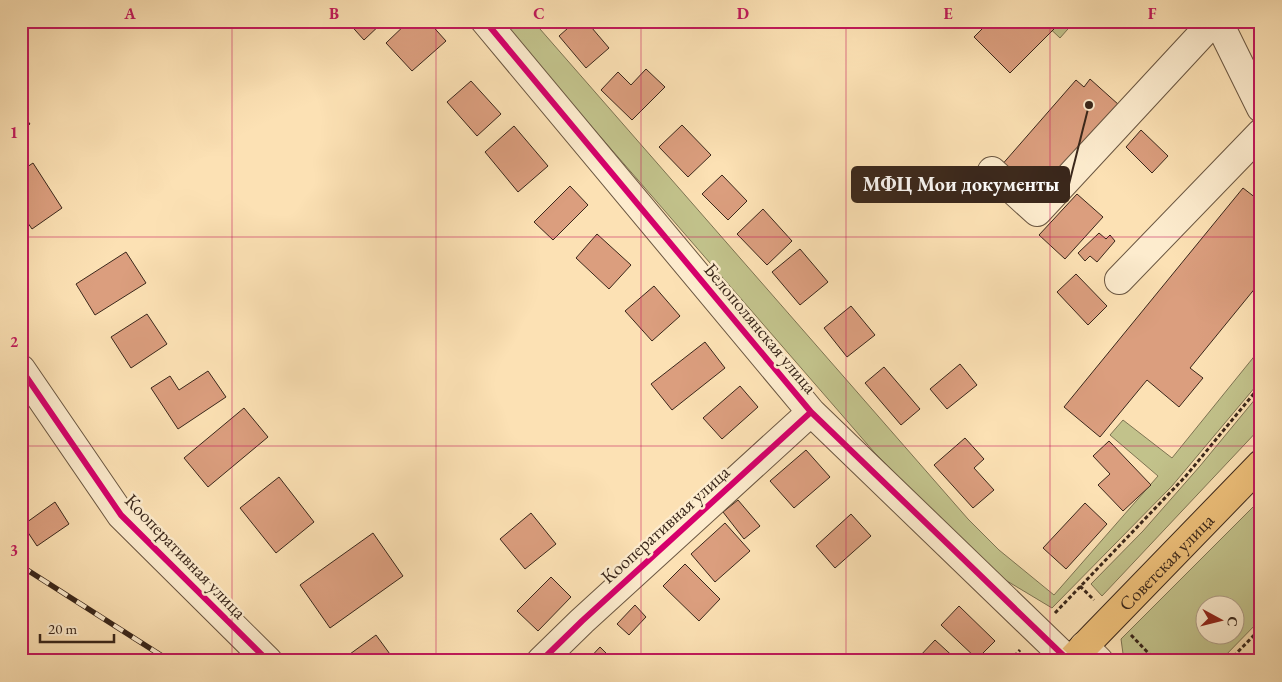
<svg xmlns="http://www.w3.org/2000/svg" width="1282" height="682" font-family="'EB Garamond',serif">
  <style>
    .green { fill: #c2c28b; stroke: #7e7453; fill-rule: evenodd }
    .building { fill: #db9e7e; stroke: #3a271b }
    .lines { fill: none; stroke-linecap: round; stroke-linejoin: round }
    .minor-casing { stroke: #6a5641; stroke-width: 30 }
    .major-casing { stroke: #3a271b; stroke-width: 30 }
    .path { stroke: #3a271b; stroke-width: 3; stroke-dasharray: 4 2.5; stroke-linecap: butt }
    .minor { stroke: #fdecce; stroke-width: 28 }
    .major { stroke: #eec07a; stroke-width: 28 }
    .rail-casing { stroke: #3a271b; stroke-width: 5.5 }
    .rail { stroke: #fdecce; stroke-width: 4; stroke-dasharray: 11; stroke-linecap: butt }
    .cycleway-casing { stroke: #fdecce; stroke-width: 9 }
    .cycleway { stroke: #d6006c; stroke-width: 6 }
    .grid { fill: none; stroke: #c2185b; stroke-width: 1; stroke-opacity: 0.55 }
    .labels { text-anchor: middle; stroke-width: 5; stroke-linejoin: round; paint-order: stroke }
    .street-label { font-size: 19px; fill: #3a271b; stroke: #fdecce }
    .leader { fill: none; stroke: #3a271b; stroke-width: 2 }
    .callout-dot { fill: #3a271b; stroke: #fdecce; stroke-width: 2 }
    .callout { fill: #3a271b; stroke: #3a271b; stroke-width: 2 }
    .callout-label { font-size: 20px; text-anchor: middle; font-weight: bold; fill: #fff }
    .neatline { fill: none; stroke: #c2185b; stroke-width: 2 }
    .grid-label { font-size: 16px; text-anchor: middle; font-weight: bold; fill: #c2185b }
  </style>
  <rect width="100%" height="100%" fill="#fce1b4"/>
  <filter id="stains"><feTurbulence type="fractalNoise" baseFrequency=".004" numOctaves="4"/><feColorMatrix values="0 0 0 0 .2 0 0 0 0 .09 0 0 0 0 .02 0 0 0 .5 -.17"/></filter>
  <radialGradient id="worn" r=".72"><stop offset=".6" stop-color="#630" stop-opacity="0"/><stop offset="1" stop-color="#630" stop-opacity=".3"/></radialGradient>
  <!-- green -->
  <path class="green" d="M 500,21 L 533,21 L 968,519 L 999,550 L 1054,595 L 1158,476 L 1110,435 L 1123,420 L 1172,458 L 1261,348 L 1261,380 L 1172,486 L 1052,608 L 997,575 L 874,452 Z
    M 1042,21 L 1075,21 L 1060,38 Z
    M 1261,392 L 1261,427 L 1102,596 L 1091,584 L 1143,531 L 1200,466 Z
    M 1261,499 L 1261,619 L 1220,661 L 1124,661 L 1121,639 ZM 1204,604 L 1234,604 L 1234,634 L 1204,634 Z"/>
  <!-- building -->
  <path class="building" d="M 347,21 L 384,21 L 364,40 Z
    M 409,21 L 428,21 L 446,41 L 412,71 L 386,43 Z
    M 576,21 L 586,21 L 609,48 L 586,68 L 559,36 Z
    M 990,21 L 1046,21 L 1054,29 L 1010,73 L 974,37 Z
    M 646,69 L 665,87 L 632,120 L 601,90 L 618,72 L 631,85 Z
    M 1090,79 L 1119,105 L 1038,201 L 1000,167 L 1076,80 L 1084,87 Z
    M 471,81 L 501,114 L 477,136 L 447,102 Z
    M 21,112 L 30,124 L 21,130 Z
    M 682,125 L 711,155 L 688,177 L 659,147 Z
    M 514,126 L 548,166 L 518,192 L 485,152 Z
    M 1141,130 L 1168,156 L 1152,173 L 1126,147 Z
    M 33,163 L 62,208 L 32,229 L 21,213 L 21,171 Z
    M 722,175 L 747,201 L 728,220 L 702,194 Z
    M 570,186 L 588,205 L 553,240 L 534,222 Z
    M 1243,188 L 1261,202 L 1261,233 L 1258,236 L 1261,238 L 1261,281 L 1190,368 L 1203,378 L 1179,407 L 1147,380 L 1100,437 L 1064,407 Z
    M 1077,194 L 1103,217 L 1065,259 L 1039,235 Z
    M 763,209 L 792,241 L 767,265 L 737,234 Z
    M 1099,233 L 1106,239 L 1110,235 L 1115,241 L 1097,262 L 1090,256 L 1085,261 L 1078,253 Z
    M 597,234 L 631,265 L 609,289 L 576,258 Z
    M 800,249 L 828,282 L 800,305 L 772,272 Z
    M 126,252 L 146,283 L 95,315 L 76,284 Z
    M 1076,274 L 1107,306 L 1088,325 L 1057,292 Z
    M 654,286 L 680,316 L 652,341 L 625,311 Z
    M 851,306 L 875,335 L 847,357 L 824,328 Z
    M 147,314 L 167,344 L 131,368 L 111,337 Z
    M 705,342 L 725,368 L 672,410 L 651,384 Z
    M 960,364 L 977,385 L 947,409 L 930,389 Z
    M 884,367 L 920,409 L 901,425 L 865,383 Z
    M 208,371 L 226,397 L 178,429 L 151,388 L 170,376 L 179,390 Z
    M 740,386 L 758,407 L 722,439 L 703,418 Z
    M 244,408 L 268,437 L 208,487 L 184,458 Z
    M 965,438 L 984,459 L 974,468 L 994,490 L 973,508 L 934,465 Z
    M 1109,441 L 1151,485 L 1123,511 L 1098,485 L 1110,474 L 1093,456 Z
    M 806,450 L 830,477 L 794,508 L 770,481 Z
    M 279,477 L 314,522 L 276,553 L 240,508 Z
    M 738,500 L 760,526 L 744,539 L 723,512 Z
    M 55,502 L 69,524 L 37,546 L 23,525 Z
    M 1085,503 L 1107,524 L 1066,569 L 1043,548 Z
    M 531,513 L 556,544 L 525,569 L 500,539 Z
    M 851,514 L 871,536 L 835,568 L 816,546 Z
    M 725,523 L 750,551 L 715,582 L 691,554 Z
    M 373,533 L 403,576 L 330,628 L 300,585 Z
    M 685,564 L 720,599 L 699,621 L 663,586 Z
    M 551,577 L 571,597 L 538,631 L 517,611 Z
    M 635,605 L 646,617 L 629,635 L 617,624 Z
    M 959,606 L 995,641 L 977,659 L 941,625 Z
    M 376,635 L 395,661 L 354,661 L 350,654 Z
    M 935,640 L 958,661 L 923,661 L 919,657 Z
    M 600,647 L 614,661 L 587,661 Z"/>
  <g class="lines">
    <defs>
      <path id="minor" d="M 485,21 L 811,412 L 1069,661
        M 1218,21 L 1261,108
        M 992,171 L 1037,212 L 1214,21
        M 1119,280 L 1261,133
        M 21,369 L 121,515 L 268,661
        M 1084,646 L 1099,661
        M 541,661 L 582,621 L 811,412"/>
      <g id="major">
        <path id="s1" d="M 1070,661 L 1261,464"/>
      </g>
    </defs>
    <!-- minor casing -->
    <use href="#minor" class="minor-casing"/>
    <!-- major casing -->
    <use href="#major" class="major-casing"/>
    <!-- path -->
    <path class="path" d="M 1080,586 L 1094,600
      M 1055,613 L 1185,477 L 1261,385
      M 1131,635 L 1156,661
      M 1010,661 L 1020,650
      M 1229,661 L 1261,628"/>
    <!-- minor -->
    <use href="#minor" class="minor"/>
    <!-- major -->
    <use href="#major" class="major"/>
    <defs>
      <path id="rail" d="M 21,566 L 170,661"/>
    </defs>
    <!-- rail casing -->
    <use href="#rail" class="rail-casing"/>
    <!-- rail -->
    <use href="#rail" class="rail"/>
    <defs>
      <path id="cycleway" d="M 485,21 L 811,412 L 1069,661
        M 21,369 L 121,515 L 268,661
        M 541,661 L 582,621 L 811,412"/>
    </defs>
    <!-- cycleway casing -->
    <use href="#cycleway" class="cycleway-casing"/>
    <!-- cycleway -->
    <use href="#cycleway" class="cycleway"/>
  </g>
  <!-- grid -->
  <path class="grid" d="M 232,21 L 232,661M 436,21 L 436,661M 641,21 L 641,661M 846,21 L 846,661M 1050,21 L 1050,661M 21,237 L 1261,237M 21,446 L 1261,446"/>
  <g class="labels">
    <!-- street labels -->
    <g class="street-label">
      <text transform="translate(761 328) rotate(50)" y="7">Белополянская улица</text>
      <text transform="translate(665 524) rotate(-42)" y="7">Кооперативная улица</text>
      <text transform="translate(186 556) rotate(46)" y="7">Кооперативная улица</text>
      <text dy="7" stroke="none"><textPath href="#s1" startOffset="138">Советская улица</textPath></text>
    </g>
  </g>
  <!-- callouts -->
  <path class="leader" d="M1089 105L1069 184"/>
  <circle class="callout-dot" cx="1089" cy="105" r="5"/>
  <rect class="callout" x="852" y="167" width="217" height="35" rx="5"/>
  <g class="callout-label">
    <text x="961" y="191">МФЦ Мои документы</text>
  </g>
  <!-- margin -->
  <rect width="1282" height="682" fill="none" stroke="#fce1b4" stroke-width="55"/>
  <!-- north arrow -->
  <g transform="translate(1220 620) rotate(97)"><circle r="24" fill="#fdecce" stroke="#af9d86"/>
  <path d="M0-4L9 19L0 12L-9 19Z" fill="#8f2418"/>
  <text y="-8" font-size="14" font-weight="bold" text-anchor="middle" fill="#3a271b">С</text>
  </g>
  <!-- scale -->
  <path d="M40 634v8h74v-8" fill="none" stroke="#3a271b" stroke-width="2.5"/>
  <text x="48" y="634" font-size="15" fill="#3a271b" stroke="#fdecce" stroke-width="4" paint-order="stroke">20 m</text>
  <rect x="28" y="28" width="1226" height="626" class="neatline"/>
  <g class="grid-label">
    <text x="130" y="19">A</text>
    <text x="334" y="19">B</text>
    <text x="539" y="19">C</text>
    <text x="743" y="19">D</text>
    <text x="948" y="19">E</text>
    <text x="1152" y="19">F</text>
    <text x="14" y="138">1</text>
    <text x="14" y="347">2</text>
    <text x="14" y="556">3</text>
  </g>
  <rect width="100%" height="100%" filter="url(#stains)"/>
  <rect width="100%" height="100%" fill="url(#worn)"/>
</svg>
